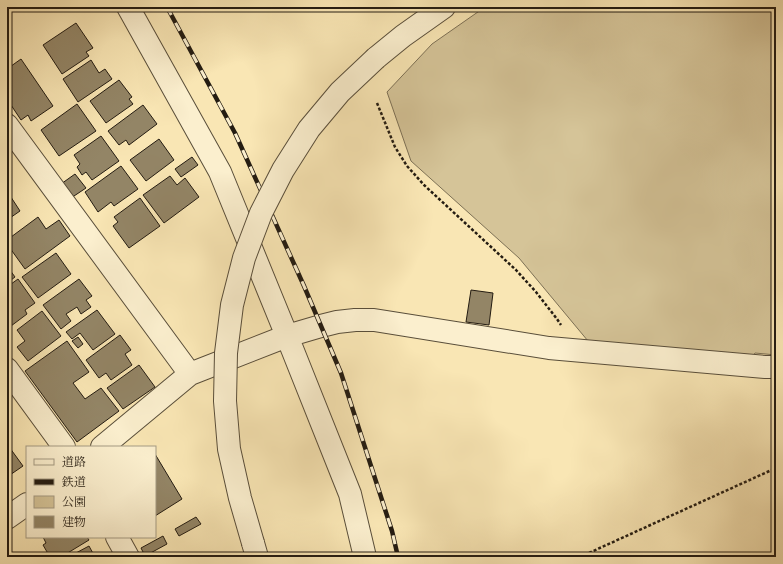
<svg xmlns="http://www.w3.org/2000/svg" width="783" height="564" font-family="Cardo,'Noto Serif JP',serif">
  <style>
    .green { fill: #d5c498; stroke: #7c7055 }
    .building { fill: #938566; stroke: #241c12 }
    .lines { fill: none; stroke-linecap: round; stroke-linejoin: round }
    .minor-casing { stroke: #594e3a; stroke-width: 24 }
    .tertiary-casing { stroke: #594e3a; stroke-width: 24 }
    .path { stroke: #241c12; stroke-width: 2.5; stroke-dasharray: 3 2; stroke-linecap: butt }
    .minor { stroke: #fbefce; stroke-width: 22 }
    .tertiary { stroke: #fbefce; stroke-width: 22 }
    .rail-casing { stroke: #241c12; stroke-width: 4.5 }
    .rail { stroke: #fbefce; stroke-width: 3; stroke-dasharray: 9; stroke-linecap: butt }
    .tertiary-bridge-casing { stroke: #594e3a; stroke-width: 24; stroke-linecap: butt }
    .tertiary-bridge { stroke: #fbefce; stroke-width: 22 }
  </style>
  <rect width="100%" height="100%" fill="#f9e6b4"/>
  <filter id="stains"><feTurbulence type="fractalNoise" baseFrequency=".005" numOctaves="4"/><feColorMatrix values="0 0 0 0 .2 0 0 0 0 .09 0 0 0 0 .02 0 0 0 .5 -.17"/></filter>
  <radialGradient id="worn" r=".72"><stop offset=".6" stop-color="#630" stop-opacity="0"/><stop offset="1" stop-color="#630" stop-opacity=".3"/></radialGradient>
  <!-- green -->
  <path class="green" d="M 485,7 L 776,7 L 776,355 L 755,353 L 749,361 L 588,341 L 519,258 L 411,161 L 387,92 L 432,44 Z"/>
  <!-- building -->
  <path class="building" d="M 76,23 L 93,48 L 86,52 L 89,56 L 62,74 L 43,45 Z
    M 21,59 L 53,106 L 31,121 L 28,115 L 21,120 L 7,99 L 7,69 Z
    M 91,60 L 99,73 L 105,69 L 112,79 L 78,102 L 63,79 Z
    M 119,80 L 132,97 L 129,99 L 133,104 L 106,123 L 90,101 Z
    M 77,104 L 96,131 L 59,156 L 41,130 Z
    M 143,105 L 157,124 L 129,145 L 126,140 L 119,145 L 108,131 Z
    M 101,136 L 119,161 L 92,180 L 86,172 L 82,175 L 77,167 L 80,164 L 74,155 Z
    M 159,139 L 174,160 L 146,181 L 130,160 Z
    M 192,157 L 198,165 L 181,177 L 175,169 Z
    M 121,166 L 138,189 L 114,206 L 111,202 L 98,212 L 85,192 Z
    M 75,174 L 86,188 L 71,198 L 61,184 Z
    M 170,176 L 177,185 L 185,178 L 199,197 L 164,223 L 143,195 Z
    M 7,191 L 20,211 L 7,220 Z
    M 140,198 L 160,226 L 129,248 L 113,226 L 118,222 L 114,217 Z
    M 38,217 L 46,229 L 59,220 L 70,236 L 25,269 L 7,244 L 7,240 Z
    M 56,253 L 71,274 L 38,298 L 22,277 Z
    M 7,266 L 15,277 L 7,283 Z
    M 18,279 L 35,303 L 25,310 L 27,314 L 7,329 L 7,287 Z
    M 79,279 L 92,296 L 86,300 L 91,307 L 81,314 L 77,307 L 66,314 L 71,321 L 61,329 L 43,305 Z
    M 471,290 L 493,293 L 489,325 L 466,322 Z
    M 97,310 L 115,334 L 93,350 L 80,333 L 72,339 L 66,332 Z
    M 42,311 L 61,336 L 28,361 L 17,347 L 25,341 L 17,330 Z
    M 120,335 L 131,350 L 125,354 L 132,365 L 111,380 L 106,373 L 99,378 L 86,360 Z
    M 78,337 L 83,344 L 78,348 L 72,341 Z
    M 67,341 L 89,372 L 73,383 L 85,399 L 101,388 L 119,411 L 77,442 L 25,371 Z
    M 139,365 L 155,387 L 123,409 L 107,388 Z
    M 7,444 L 23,466 L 7,477 Z
    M 155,454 L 182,499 L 155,516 Z
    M 196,517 L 201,524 L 179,536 L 175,529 Z
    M 163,536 L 167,544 L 145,556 L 141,548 Z
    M 43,537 L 87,537 L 89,540 L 61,557 L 50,557 L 43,545 L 46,543 Z
    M 89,546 L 95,557 L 75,557 L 74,554 Z"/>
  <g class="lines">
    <defs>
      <path id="minor" d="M 128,7 L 220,172 L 287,336 L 350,494 L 365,557
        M 7,125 L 190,374
        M 7,369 L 64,447
        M 102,447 L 190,374 L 287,336 L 321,326 L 337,322 L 355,320 L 374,320 L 549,348 L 765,367 L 776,367
        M 7,518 L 27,504
        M 117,537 L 128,557"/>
      <path id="tertiary" d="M 376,58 L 403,36 L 444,7
        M 253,543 L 257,557"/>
    </defs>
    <!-- minor casing -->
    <use href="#minor" class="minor-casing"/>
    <!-- tertiary casing -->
    <use href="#tertiary" class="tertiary-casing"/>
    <!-- path -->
    <path class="path" d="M 377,103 L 395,147 L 407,166 L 424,185 L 516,270 L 536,292 L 557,319 L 561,325
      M 580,557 L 776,468"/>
    <!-- minor -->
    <use href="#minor" class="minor"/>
    <!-- tertiary -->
    <use href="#tertiary" class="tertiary"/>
    <defs>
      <path id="rail" d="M 167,7 L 235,133 L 304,286 L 341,373 L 392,531 L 398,557"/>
    </defs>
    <!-- rail casing -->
    <use href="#rail" class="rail-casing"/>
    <!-- rail -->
    <use href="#rail" class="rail"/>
    <defs>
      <path id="tertiary-bridge" d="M 253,543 L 240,498 L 229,449 L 225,401 L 226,353 L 232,305 L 244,258 L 261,213 L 283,170 L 309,129 L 340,92 L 376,58"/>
    </defs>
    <!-- tertiary-bridge casing -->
    <use href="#tertiary-bridge" class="tertiary-bridge-casing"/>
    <!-- tertiary-bridge -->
    <use href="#tertiary-bridge" class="tertiary-bridge"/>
  </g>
  <!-- margin -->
  <rect width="783" height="564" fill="none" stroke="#f9e6b4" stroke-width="24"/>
  <rect x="8" y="8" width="767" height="548" fill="none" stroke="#241c12" stroke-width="2"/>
  <rect x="12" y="12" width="759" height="540" fill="none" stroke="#241c12"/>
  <!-- legend -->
  <rect x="26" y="446" width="130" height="92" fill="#fbefce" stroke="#a59b83"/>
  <rect x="34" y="459" width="20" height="6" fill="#fbefce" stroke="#a59b83"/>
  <text x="62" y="466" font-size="12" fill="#241c12">道路</text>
  <rect x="34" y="479" width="20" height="6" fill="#241c12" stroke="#a59b83"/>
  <text x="62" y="486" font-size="12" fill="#241c12">鉄道</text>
  <rect x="34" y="496" width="20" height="12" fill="#d5c498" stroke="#a59b83"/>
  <text x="62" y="506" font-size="12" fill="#241c12">公園</text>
  <rect x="34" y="516" width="20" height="12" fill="#938566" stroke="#a59b83"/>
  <text x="62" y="526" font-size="12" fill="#241c12">建物</text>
  <rect width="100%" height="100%" filter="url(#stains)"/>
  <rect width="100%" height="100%" fill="url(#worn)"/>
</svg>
